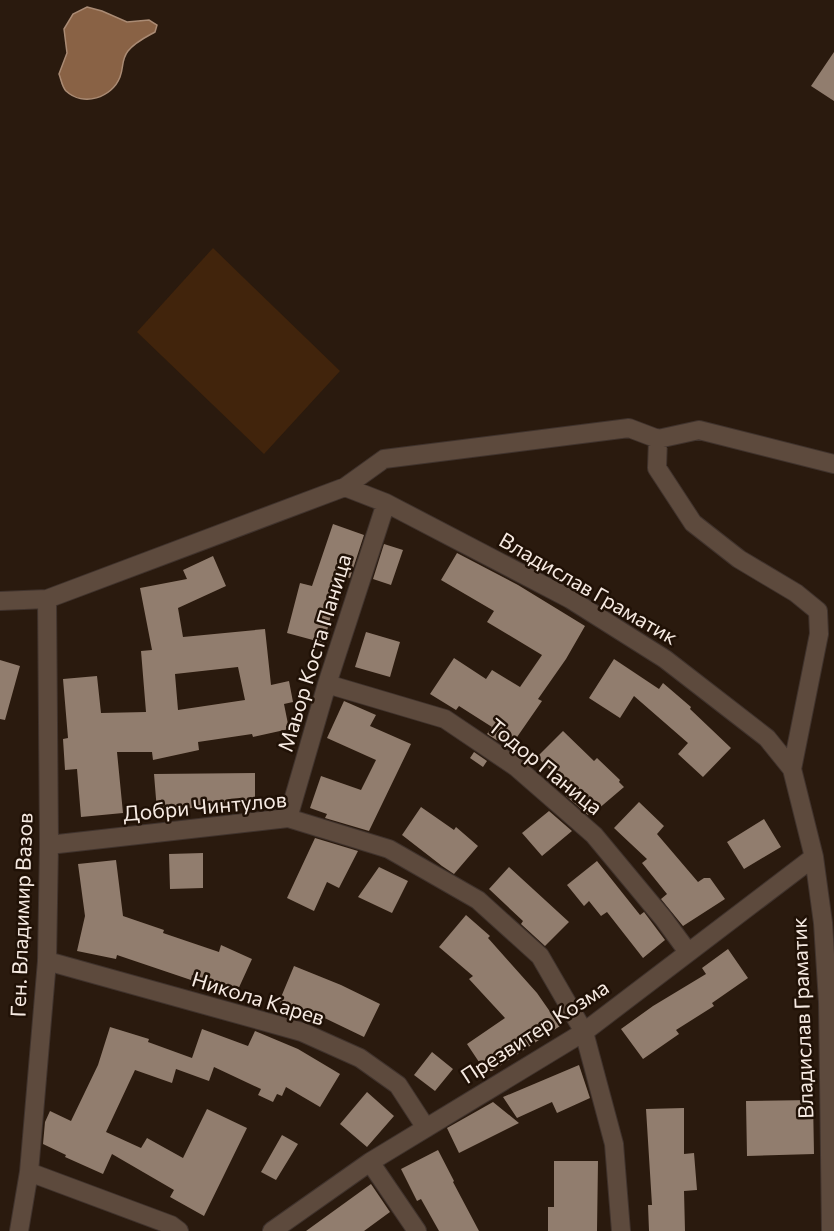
<svg xmlns="http://www.w3.org/2000/svg" width="834" height="1231" font-family="Commissioner,sans-serif">
  <style>
    .green { fill: #41240c }
    .water { fill: #896245; stroke: #aa8b74; stroke-width: 1.5 }
    .building { fill: #917d6e; fill-rule: evenodd }
    .lines { fill: none; stroke-linecap: round; stroke-linejoin: round }
    .street-casing { stroke: #40332d; stroke-width: 20 }
    .street { stroke: #5d4a3d; stroke-width: 18 }
    .labels { text-anchor: middle; stroke-width: 5; stroke-linejoin: round; paint-order: stroke }
    .street-label { font-size: 21px; fill: #f6eae2; stroke: #201106 }
  </style>
  <rect width="100%" height="100%" fill="#2a1a0e"/>
  <!-- green -->
  <path class="green" d="M 213,248 L 340,371 L 264,454 L 137,332 Z"/>
  <!-- water -->
  <path class="water" d="M 87,7 L 102,11 L 127,22 L 149,20 L 157,25 L 155,32 C 146,37 135,42 128,51 C 121,60 124,67 120,77 C 112,98 83,107 66,91 C 62,87 61,79 59,74 L 67,53 L 64,29 L 73,14 Z"/>
  <!-- building -->
  <path class="building" d="M 834,52 L 834,101 L 811,86 Z
    M 333,524 L 364,535 L 350,578 L 341,575 L 324,643 L 287,633 L 300,583 L 312,586 Z
    M 384,544 L 403,550 L 391,585 L 373,579 Z
    M 457,553 L 518,585 L 585,626 L 566,659 L 538,699 L 542,701 L 515,740 L 507,735 L 501,743 L 487,734 L 492,727 L 459,706 L 456,710 L 430,694 L 454,658 L 486,679 L 492,670 L 520,687 L 542,655 L 487,622 L 494,611 L 441,580 Z
    M 213,556 L 226,586 L 178,608 L 183,637 L 265,629 L 271,685 L 289,681 L 293,702 L 284,704 L 289,729 L 253,737 L 252,734 L 198,742 L 199,750 L 153,760 L 152,752 L 117,752 L 123,813 L 81,817 L 77,769 L 65,770 L 63,739 L 68,738 L 63,679 L 97,676 L 101,713 L 146,712 L 141,651 L 152,650 L 140,588 L 187,579 L 183,570 ZM 238,667 L 245,700 L 178,710 L 175,674 Z
    M 366,632 L 400,642 L 390,677 L 355,667 Z
    M 614,659 L 659,689 L 663,683 L 691,707 L 690,709 L 731,748 L 703,777 L 678,754 L 688,743 L 634,696 L 620,718 L 589,698 Z
    M 0,660 L 20,666 L 5,720 L 0,719 Z
    M 344,701 L 376,715 L 370,726 L 411,744 L 369,831 L 325,818 L 327,814 L 310,808 L 321,776 L 361,790 L 376,760 L 327,738 Z
    M 563,731 L 594,761 L 597,758 L 620,780 L 619,782 L 624,787 L 597,810 L 594,808 L 588,815 L 566,796 L 569,793 L 566,790 L 568,787 L 537,757 Z
    M 474,752 L 487,761 L 483,767 L 470,758 Z
    M 255,773 L 255,805 L 204,806 L 204,807 L 157,811 L 154,774 Z
    M 639,802 L 664,826 L 657,834 L 698,882 L 704,878 L 710,878 L 725,899 L 683,926 L 661,899 L 667,894 L 642,863 L 647,859 L 614,828 Z
    M 421,807 L 454,830 L 456,827 L 478,846 L 454,874 L 442,866 L 402,835 Z
    M 549,811 L 572,831 L 542,856 L 522,833 Z
    M 764,819 L 781,847 L 744,869 L 727,842 Z
    M 315,838 L 358,851 L 339,888 L 327,882 L 314,911 L 287,898 Z
    M 203,853 L 203,888 L 170,889 L 169,854 Z
    M 116,860 L 123,916 L 164,930 L 163,933 L 219,952 L 221,945 L 252,959 L 236,994 L 192,975 L 191,980 L 117,955 L 116,959 L 77,951 L 85,916 L 78,864 Z
    M 597,861 L 640,915 L 644,912 L 665,940 L 643,958 L 607,912 L 601,916 L 589,901 L 584,906 L 567,885 Z
    M 379,867 L 408,881 L 392,913 L 358,897 Z
    M 509,867 L 569,922 L 545,946 L 521,924 L 523,921 L 489,889 Z
    M 466,915 L 490,936 L 488,938 L 537,993 L 560,1026 L 492,1071 L 485,1071 L 467,1044 L 505,1018 L 469,979 L 473,976 L 439,947 Z
    M 728,949 L 748,978 L 712,1003 L 714,1006 L 676,1030 L 679,1034 L 643,1059 L 621,1029 L 653,1006 L 706,974 L 702,968 Z
    M 294,966 L 341,985 L 380,1004 L 364,1037 L 310,1011 L 309,1014 L 279,1002 Z
    M 110,1027 L 149,1039 L 148,1042 L 192,1058 L 202,1029 L 248,1046 L 255,1031 L 298,1049 L 340,1074 L 320,1107 L 286,1087 L 282,1096 L 277,1094 L 273,1102 L 258,1095 L 261,1089 L 214,1067 L 209,1081 L 176,1069 L 172,1083 L 135,1070 L 106,1132 L 141,1148 L 147,1138 L 183,1158 L 207,1109 L 247,1128 L 204,1216 L 170,1197 L 174,1190 L 112,1154 L 103,1174 L 65,1157 L 66,1155 L 43,1144 L 45,1122 L 50,1111 L 71,1121 L 98,1065 Z
    M 432,1052 L 453,1069 L 435,1091 L 414,1075 Z
    M 579,1065 L 590,1098 L 557,1113 L 552,1102 L 517,1118 L 503,1097 Z
    M 367,1092 L 394,1116 L 367,1147 L 340,1124 Z
    M 813,1100 L 814,1154 L 747,1156 L 746,1101 Z
    M 493,1102 L 519,1123 L 459,1153 L 447,1128 Z
    M 684,1108 L 684,1154 L 694,1153 L 697,1190 L 684,1191 L 685,1231 L 649,1231 L 648,1205 L 652,1205 L 646,1109 Z
    M 282,1135 L 298,1144 L 276,1180 L 261,1172 Z
    M 438,1150 L 454,1181 L 453,1182 L 479,1231 L 439,1231 L 421,1199 L 417,1201 L 401,1169 Z
    M 554,1161 L 598,1161 L 597,1231 L 548,1231 L 548,1207 L 554,1207 Z
    M 371,1184 L 390,1212 L 364,1231 L 306,1231 Z"/>
  <g class="lines">
    <defs>
      <path id="street" d="M 658,439 L 657,468 L 693,523 L 739,559 L 796,593 L 818,611 L 819,634 L 792,769
        M 345,487 L 384,459 L 629,428 L 658,439 L 699,430 L 834,464
        M 0,601 L 47,599 L 345,487 L 386,503 L 570,599 L 665,659 L 767,738 L 792,769 L 814,857 L 823,923 L 828,1002 L 831,1231
        M 327,684 L 445,719 L 516,767 L 594,835 L 663,918 L 688,952
        M 288,818 L 327,684 L 386,503
        M 49,845 L 288,818 L 389,849 L 478,900 L 540,956 L 584,1032 L 614,1144 L 621,1231
        M 47,961 L 302,1032 L 360,1058 L 398,1085 L 426,1128
        M 370,1162 L 417,1231
        M 29,1172 L 171,1225 L 179,1231
        M 19,1231 L 29,1172 L 47,961 L 49,845 L 47,599
        M 272,1231 L 370,1162 L 584,1032 L 814,857"/>
    </defs>
    <!-- street casing -->
    <use href="#street" class="street-casing"/>
    <!-- street -->
    <use href="#street" class="street"/>
  </g>
  <g class="labels">
    <!-- street labels -->
    <g class="street-label">
      <text transform="translate(588 589) rotate(30)" y="7">Владислав Граматик</text>
      <text transform="translate(315 653) rotate(-73)" y="7">Маьор Коста Паница</text>
      <text transform="translate(545 767) rotate(39)" y="7">Тодор Паница</text>
      <text transform="translate(205 807) rotate(-5)" y="7">Добри Чинтулов</text>
      <text transform="translate(22 915) rotate(-88)" y="7">Ген. Владимир Вазов</text>
      <text transform="translate(258 999) rotate(17)" y="7">Никола Карев</text>
      <text transform="translate(803 1018) rotate(-92)" y="7">Владислав Граматик</text>
      <text transform="translate(535 1032) rotate(-33)" y="7">Презвитер Козма</text>
    </g>
  </g>
</svg>
